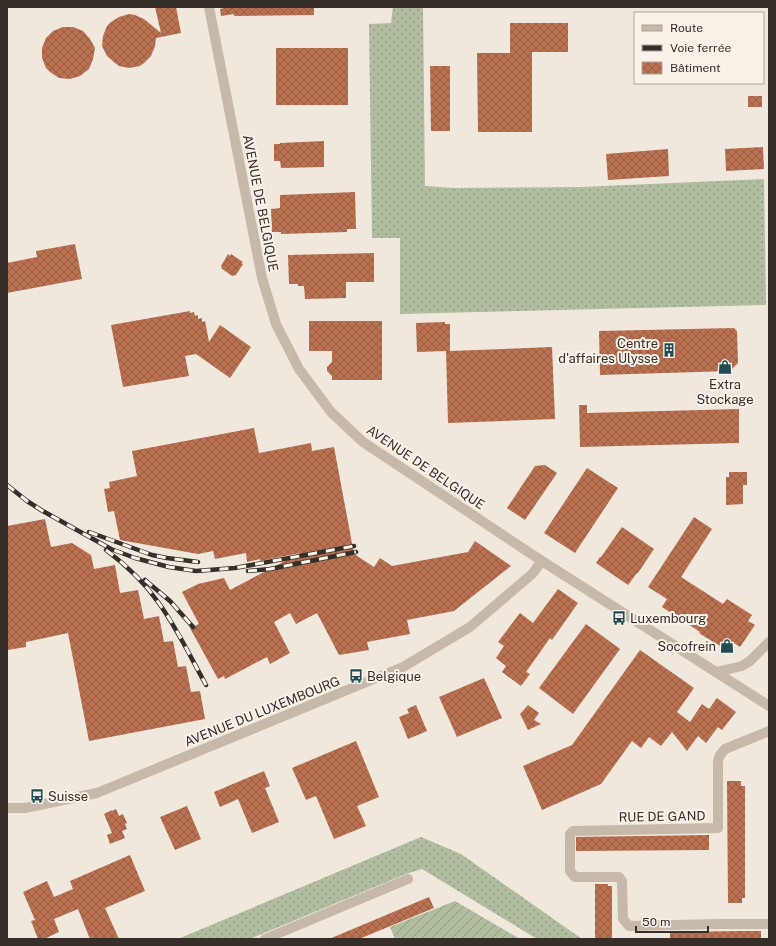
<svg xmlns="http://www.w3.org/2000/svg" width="776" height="946" font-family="'Public Sans',sans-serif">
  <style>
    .grass { fill: url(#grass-dots) }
    .garden { fill: url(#garden-furrows) }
    .building { fill: url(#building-cross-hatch) }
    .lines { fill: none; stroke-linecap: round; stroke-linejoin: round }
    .minor { stroke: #c7b9aa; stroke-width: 10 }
    .rail-casing { stroke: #352e29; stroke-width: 4.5 }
    .rail { stroke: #f8f2e9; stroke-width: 3; stroke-dasharray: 9; stroke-linecap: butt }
    .labels { text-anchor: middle; stroke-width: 4; stroke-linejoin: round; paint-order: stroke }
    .street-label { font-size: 13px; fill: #352e29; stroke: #f8f2e9 }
    .poi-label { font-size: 13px; fill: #352e29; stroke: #f8f2e9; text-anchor: start }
  </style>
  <defs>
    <pattern id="grass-dots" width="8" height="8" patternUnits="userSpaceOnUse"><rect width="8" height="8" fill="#b1bd9f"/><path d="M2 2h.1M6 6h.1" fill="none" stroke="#919a82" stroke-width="1.8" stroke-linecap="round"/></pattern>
    <pattern id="garden-furrows" width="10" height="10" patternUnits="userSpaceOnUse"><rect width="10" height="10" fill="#b1bd9f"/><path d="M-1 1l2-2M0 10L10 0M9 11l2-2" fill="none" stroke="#919a82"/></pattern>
    <pattern id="building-cross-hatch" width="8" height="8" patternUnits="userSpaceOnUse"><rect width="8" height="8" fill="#ba7151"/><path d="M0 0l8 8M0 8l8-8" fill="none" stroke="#985d43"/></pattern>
  </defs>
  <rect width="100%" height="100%" fill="#f0e8dd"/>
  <!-- grass -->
  <path class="grass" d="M 393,7 L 423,7 L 425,186 L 454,188 L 582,187 L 764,179 L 766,305 L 400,314 L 400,238 L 372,238 L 369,24 L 391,23 Z
    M 421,837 L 461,854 L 582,939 L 537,939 L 422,869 L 406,874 L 250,939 L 178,939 Z"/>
  <!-- garden -->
  <path class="garden" d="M 455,901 L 520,939 L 395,939 L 390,927 Z"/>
  <!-- building -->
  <path class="building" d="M 155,7 L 176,7 L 181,33 L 156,38 L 155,46 L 151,56 L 144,63 L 140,66 L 129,68 L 119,66 L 115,63 L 107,56 L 102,46 L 103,36 L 107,26 L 111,22 L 119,17 L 129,14 L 135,15 L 144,19 L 161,33 Z
    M 229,7 L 314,7 L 314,15 L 234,16 L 234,14 L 221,16 L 220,9 Z
    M 510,23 L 568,23 L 568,52 L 532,52 L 532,132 L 478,132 L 477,53 L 510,53 Z
    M 63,27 L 73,27 L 83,31 L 90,39 L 95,48 L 93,59 L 89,69 L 80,76 L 70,79 L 59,78 L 50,72 L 46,68 L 42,58 L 42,48 L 46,38 L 53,31 Z
    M 276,48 L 348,48 L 348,105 L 276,105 Z
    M 430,66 L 450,66 L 450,131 L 431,131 Z
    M 748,96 L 762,96 L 762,107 L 748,107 Z
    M 324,141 L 324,167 L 281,168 L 280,161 L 274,161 L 274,144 L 280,144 L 280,143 Z
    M 763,147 L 764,169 L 726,171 L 725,149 Z
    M 668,149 L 669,176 L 608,180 L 606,154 Z
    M 355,192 L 356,229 L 347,229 L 347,232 L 281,234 L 281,232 L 272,232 L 271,209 L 280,208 L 280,195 Z
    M 75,244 L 82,279 L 7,293 L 7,263 L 37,257 L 36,251 Z
    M 374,253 L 374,282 L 346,282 L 346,298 L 305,299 L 304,286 L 298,286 L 298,284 L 289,284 L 288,255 Z
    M 228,254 L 230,256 L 231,254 L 243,262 L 241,263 L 243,264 L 236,275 L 232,276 L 221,268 L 222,267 L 221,266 Z
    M 190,311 L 190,313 L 194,312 L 195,316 L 198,315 L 198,319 L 202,318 L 202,322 L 205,321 L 209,342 L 220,325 L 251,347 L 230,378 L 196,354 L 185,356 L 189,376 L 123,387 L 111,325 Z
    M 309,321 L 382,321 L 382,380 L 332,380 L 332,376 L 327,371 L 327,367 L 332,362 L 332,351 L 309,351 Z
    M 445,322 L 445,324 L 450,324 L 450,351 L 552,347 L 555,419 L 448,423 L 446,351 L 417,352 L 416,323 Z
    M 734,328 L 737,331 L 738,363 L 730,371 L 600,375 L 599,331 Z
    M 579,405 L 587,405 L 587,413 L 739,409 L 739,443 L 580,447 Z
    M 254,428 L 259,453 L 311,443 L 312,451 L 334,447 L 354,554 L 374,567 L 380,558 L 392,566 L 468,552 L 475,541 L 511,566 L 454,611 L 407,620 L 410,634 L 367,642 L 369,650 L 339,655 L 317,613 L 296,624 L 290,613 L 274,622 L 290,653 L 270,664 L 267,657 L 225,679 L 224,676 L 218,679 L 190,628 L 199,624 L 182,592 L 198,584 L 224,578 L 230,590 L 300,553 L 260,561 L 260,559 L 247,562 L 246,553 L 215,559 L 213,551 L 198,554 L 120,540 L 114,511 L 108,512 L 104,489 L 110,488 L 109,482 L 137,476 L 132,451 Z
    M 545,465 L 557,473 L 525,520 L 507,508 L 535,466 Z
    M 587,468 L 618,488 L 575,553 L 544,533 Z
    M 729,472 L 747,472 L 747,485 L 743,485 L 743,504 L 726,505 L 726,477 L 729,477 Z
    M 694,517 L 712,529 L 681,577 L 723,604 L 727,599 L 752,615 L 748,621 L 755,625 L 740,647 L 734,643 L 729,651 L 705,637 L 699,633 L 700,632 L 662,607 L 667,599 L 648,587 Z
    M 45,519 L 51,547 L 72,543 L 91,555 L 94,569 L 115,565 L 120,593 L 138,590 L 144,619 L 159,616 L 164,642 L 173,641 L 178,667 L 186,666 L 191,692 L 200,691 L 205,719 L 89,741 L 68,633 L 26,642 L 26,647 L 7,650 L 7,526 Z
    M 622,527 L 654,549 L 638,573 L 637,573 L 628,585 L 596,563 L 600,557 L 601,557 Z
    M 558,589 L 578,603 L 552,640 L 550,638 L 526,672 L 530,674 L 521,686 L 502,672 L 506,666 L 496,658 L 504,646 L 498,642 L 520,613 L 533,623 Z
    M 586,624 L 620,649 L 573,714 L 539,688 Z
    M 640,650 L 694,688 L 677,712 L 690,722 L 702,704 L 709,709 L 717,698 L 736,712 L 722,730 L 718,727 L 706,743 L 698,736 L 687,751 L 672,732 L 661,746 L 649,737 L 641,748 L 632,741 L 601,784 L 542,810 L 523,766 L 572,745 Z
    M 484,678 L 502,718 L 457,737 L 439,697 Z
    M 416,705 L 427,731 L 408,739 L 399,717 L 409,713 L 407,709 Z
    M 528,705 L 539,713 L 534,720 L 541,724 L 528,730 L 520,714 Z
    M 356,741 L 379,797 L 357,806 L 366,826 L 334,839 L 316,796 L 306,800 L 292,768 Z
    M 264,771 L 270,786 L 265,788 L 279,822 L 252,833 L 238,799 L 220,807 L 214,792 Z
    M 727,781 L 741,781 L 741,786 L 745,786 L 745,898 L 742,898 L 742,903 L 728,903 Z
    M 187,806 L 201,839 L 175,850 L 160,817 Z
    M 116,809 L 119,816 L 123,814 L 127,823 L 125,824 L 127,829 L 122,831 L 125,838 L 110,844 L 107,835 L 112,833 L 104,814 L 112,810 L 112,811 Z
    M 709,835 L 709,850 L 576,851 L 576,837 Z
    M 130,855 L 145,891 L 105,908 L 119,939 L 90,939 L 78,909 L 54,919 L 59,932 L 44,939 L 38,939 L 31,921 L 35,920 L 23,892 L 47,881 L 54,897 L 73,889 L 70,881 Z
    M 595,884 L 608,884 L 608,886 L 612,886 L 612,938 L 609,938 L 609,939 L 595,939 Z
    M 429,897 L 434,908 L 359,939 L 329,939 Z
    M 742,931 L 761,931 L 761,939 L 670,939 L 670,932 Z"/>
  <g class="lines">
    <!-- minor -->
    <path class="minor" d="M 209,7 L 262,278 L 276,324 L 299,369 L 331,412 L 363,442 L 542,561 L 769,706
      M 716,672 L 742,666 L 750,661 L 769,642
      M 769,731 L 725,749 L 720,755 L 718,761 L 718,828 L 573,831 L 570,834 L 570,871 L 575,877 L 619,877 L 622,881 L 623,919 L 629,926 L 719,924 L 769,924
      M 7,808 L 25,808 L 97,793 L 403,667 L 470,627 L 532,574 L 542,561
      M 265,939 L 408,879"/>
    <defs>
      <path id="rail" d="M 7,485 L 27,501 L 41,510 L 111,549 L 135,558 L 169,567 L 196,571 L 235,568 L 354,546
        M 89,532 L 152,555 L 167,558 L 198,562
        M 106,550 C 126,565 144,582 158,602 C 177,628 191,658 206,685
        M 248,571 L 270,569 L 356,552
        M 145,580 L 170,601 L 193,627"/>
    </defs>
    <!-- rail casing -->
    <use href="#rail" class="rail-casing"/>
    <!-- rail -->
    <use href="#rail" class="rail"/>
  </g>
  <!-- icons -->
  <defs>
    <symbol id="building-bare" viewBox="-9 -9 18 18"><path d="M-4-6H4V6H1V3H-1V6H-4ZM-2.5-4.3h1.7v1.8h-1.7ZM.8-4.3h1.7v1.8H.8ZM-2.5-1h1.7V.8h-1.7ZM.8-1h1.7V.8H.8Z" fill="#224c52" stroke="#f8f2e9" stroke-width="2.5" paint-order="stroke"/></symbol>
    <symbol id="shop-bare" viewBox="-9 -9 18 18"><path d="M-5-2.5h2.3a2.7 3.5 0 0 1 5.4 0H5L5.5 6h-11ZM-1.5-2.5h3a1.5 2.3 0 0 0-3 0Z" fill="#224c52" stroke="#f8f2e9" stroke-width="2.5" paint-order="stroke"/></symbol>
    <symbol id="bus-bare" viewBox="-9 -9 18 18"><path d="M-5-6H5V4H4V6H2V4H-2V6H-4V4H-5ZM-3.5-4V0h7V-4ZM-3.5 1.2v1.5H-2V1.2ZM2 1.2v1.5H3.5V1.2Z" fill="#224c52" stroke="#f8f2e9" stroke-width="2.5" paint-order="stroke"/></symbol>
  </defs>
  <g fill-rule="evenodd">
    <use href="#building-bare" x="659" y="340" width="20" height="20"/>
    <use href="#shop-bare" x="715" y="357" width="20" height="20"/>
    <use href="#bus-bare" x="609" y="608" width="20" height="20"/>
    <use href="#shop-bare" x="717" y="636" width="20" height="20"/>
    <use href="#bus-bare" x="346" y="666" width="20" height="20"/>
    <use href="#bus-bare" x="27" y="786" width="20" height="20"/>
  </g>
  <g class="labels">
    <!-- street labels -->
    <g class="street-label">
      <text transform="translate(261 203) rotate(79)" y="5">AVENUE DE BELGIQUE</text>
      <text transform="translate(426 467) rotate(34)" y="5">AVENUE DE BELGIQUE</text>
      <text transform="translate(262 711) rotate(-22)" y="5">AVENUE DU LUXEMBOURG</text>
      <text transform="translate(662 816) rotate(-1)" y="5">RUE DE GAND</text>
    </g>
    <!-- poi labels -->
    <g class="poi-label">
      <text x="658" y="348" text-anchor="end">Centre<tspan x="658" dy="15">d'affaires Ulysse</tspan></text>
      <text x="725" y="389" text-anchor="middle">Extra<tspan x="725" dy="15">Stockage</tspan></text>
      <text x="630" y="623">Luxembourg</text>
      <text x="716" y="651" text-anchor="end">Socofrein</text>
      <text x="367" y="681">Belgique</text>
      <text x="48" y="801">Suisse</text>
    </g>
  </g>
  <!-- border -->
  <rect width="776" height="946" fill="none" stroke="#352e29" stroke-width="16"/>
  <!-- legend -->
  <rect x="634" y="12" width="130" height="72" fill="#f8f2e9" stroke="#aaa49c"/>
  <rect x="642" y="25" width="20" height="6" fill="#c7b9aa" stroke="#aaa49c"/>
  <text x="670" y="32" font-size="12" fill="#352e29">Route</text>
  <rect x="642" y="45" width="20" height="6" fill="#352e29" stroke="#aaa49c"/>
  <text x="670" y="52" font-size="12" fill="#352e29">Voie ferrée</text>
  <rect x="642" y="62" width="20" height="12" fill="url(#building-cross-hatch)" stroke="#aaa49c"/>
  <text x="670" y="72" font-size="12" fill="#352e29">Bâtiment</text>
  <!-- scale -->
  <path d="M636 926v6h72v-6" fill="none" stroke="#352e29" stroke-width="2"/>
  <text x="642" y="926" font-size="12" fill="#352e29" stroke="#f8f2e9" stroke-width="3" paint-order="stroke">50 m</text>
</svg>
